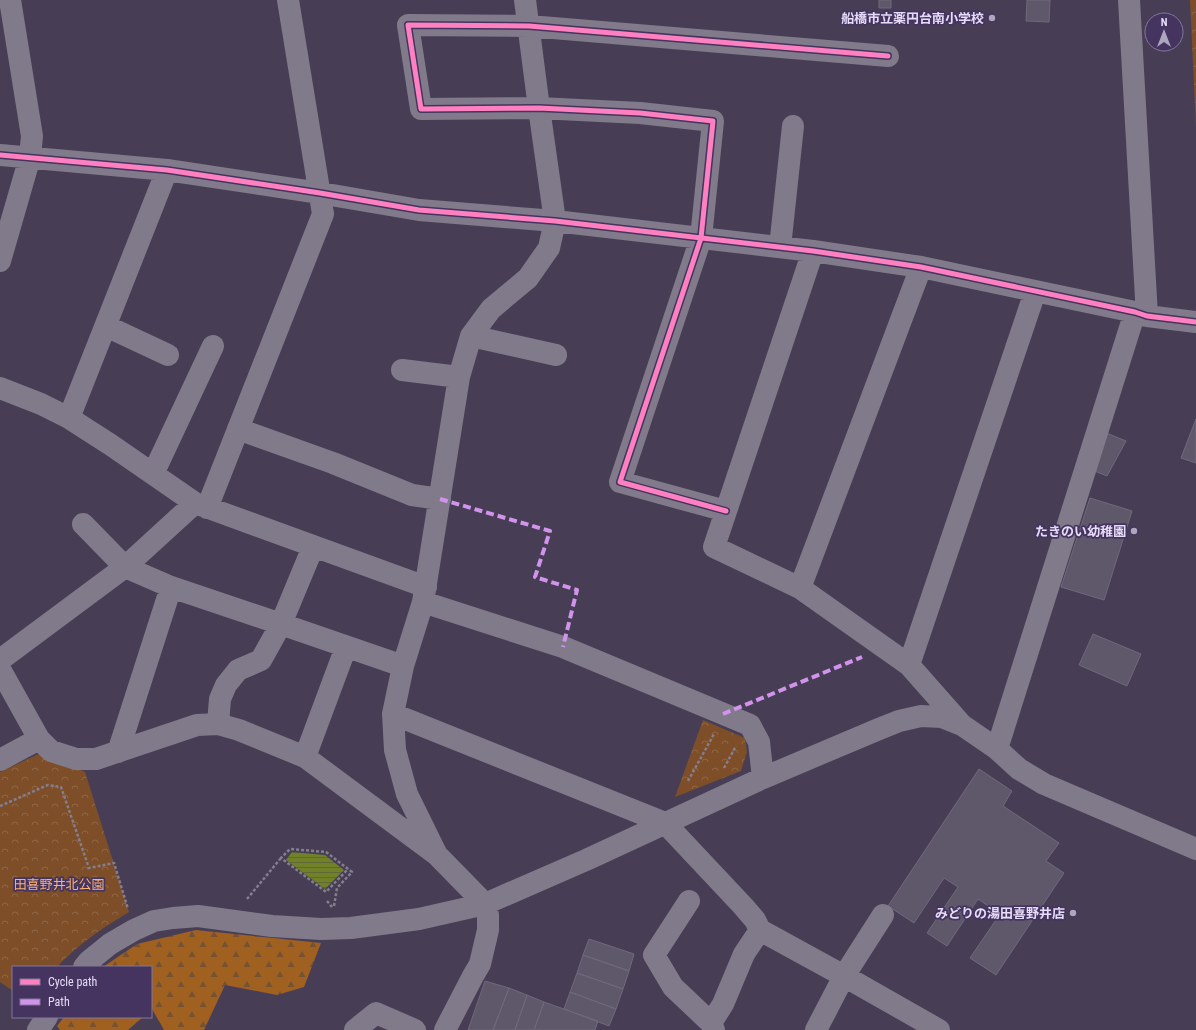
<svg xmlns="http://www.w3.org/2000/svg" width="1196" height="1030" font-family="'Roboto Condensed','Noto Sans JP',sans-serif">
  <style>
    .forest { fill: url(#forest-firs) }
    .park { fill: url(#park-crowns) }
    .water { fill: url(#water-rules) }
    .building { fill: #5f586b; stroke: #70687c }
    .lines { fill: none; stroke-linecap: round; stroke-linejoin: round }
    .path { stroke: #847e8f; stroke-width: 2.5; stroke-dasharray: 3 2; stroke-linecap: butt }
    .minor { stroke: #817a8b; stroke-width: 22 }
    .quiet { stroke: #d193ec; stroke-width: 4; stroke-dasharray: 8 4; stroke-linecap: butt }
    .cycleway-casing { stroke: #44345f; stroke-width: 8 }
    .cycleway { stroke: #ff80c0; stroke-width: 5 }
    .poi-dot { fill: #aea5be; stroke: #44345f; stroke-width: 1.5 }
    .labels { text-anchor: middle; stroke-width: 3.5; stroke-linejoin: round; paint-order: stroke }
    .poi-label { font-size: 13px; font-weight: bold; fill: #e5dcf7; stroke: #44345f; text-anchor: end }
    .park-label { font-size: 13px; fill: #f9b277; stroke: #44345f }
  </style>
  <defs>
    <pattern id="forest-firs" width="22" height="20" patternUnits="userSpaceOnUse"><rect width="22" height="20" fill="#9f6020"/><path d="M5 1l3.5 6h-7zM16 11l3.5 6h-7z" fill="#765233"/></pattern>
    <pattern id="park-crowns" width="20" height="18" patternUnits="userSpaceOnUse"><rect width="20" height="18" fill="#7d4e27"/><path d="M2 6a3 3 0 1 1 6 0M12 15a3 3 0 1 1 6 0" fill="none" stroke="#8f6747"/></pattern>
    <pattern id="water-rules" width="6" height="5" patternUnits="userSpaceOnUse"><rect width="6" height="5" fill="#708128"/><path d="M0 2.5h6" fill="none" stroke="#5f6836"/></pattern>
  </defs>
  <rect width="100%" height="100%" fill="#473e55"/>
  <!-- forest -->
  <path class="forest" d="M 196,930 L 321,943 L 304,987 L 277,995 L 225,985 L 204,1030 L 164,1030 L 152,1009 L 151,1010 L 151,967 L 103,967 L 137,944 Z
    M 64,1017 L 143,1017 L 128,1030 L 60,1030 L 57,1026 Z"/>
  <!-- park -->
  <path class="park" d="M 1190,0 L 1196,0 L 1196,127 Z
    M 703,720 L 745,738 L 747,752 L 741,771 L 675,797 Z
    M 43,752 L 85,772 L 129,912 C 103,928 78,944 57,967 L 13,967 L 13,991 L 0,982 L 0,772 Z"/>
  <!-- water -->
  <path class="water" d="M 292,852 L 325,855 L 344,870 L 325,889 L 286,860 Z"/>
  <!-- building -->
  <path class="building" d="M 879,0 L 891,0 L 891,8 L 879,8 Z
    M 1027,0 L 1050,0 L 1049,22 L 1026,21 Z
    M 1196,419 L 1196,463 L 1181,458 Z
    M 1104,432 L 1126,441 L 1107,476 L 1092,470 Z
    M 1090,498 L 1132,511 L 1104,600 L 1061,587 Z
    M 1093,634 L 1141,654 L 1127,686 L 1079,665 Z
    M 979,769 L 1012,791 L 1003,806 L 1059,843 L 1046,861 L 1064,873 L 996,975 L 970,958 L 1000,914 L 978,899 L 947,946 L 927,933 L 958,887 L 944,878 L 914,923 L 888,906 Z
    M 589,939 L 634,954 L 629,971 L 583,955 Z
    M 583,955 L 629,971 L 623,989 L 577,973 Z
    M 577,973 L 623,989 L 616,1009 L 570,992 Z
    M 485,981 L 509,988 L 493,1030 L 468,1030 Z
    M 509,988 L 527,995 L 515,1030 L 493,1030 Z
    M 570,992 L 616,1009 L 609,1026 L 564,1009 Z
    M 527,995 L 544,1002 L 534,1030 L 515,1030 Z
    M 544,1002 L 598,1021 L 595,1030 L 534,1030 Z"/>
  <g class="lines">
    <!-- path -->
    <path class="path" d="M 724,768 L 736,746
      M 688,781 L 714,734
      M 0,806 L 48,785 L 61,787 L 89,868 L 114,863 L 128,909
      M 247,899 L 281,858
      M 327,901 L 332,907
      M 334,906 L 337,888 L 352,872 L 326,852 L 290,849 L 281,858 L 326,892 L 348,869"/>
    <!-- minor -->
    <path class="minor" d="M 1129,0 L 1147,316
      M 0,155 L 167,170 L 320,193 L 419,210 L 555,221 L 813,251 L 921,267 L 1135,312 L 1147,316 L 1196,322
      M 780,247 L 793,126
      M 813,251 L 714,547 L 800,588 L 909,665 L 961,724
      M 0,261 L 30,157 L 32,136 L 10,0
      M 106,326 L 168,355
      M 471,336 L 556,355
      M 402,370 L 459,377
      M 0,388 L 41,404 L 69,418 L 111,445 L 195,503 L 426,587
      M 69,418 L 167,170
      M 238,429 L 333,463 L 412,495 L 440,499
      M 153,474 L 213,346
      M 207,508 L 323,214 L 288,0
      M 726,511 L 620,482 L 701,238 L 713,121 L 640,113 L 539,108 L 421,109 L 408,25 L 529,26 L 888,56
      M 83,524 L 125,567 L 171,587 L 281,624 L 403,666
      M 800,588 L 921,267
      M 423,602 L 563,647 L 750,725 L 759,742 L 763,778
      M 0,660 L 125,567 L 195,503
      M 909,665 L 1035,292
      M 0,669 L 39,739 L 51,751 L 76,759 L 96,759 L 197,725 L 218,724 L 239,730 L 305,757 L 437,855 L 485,904 L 488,915 L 488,930 L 480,964 L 473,976 L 445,1030
      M 393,714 L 665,823 L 743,906 L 755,920 L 760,930 L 844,976 L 939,1030
      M 218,724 L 220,699 L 226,685 L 238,670 L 261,660 L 281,624 L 313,547
      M 997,749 L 1135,312
      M 118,752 L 171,587
      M 305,757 L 346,647
      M 0,760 L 39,739
      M 437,855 L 407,794 L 395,750 L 393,714 L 403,666 L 423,602 L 459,377 L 471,336 L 491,309 L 528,278 L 549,248 L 555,221 L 539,108 L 525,0
      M 689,901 L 654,955 L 673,987 L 711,1023 L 714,1030
      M 84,967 L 89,961 L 110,944 L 134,930 L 154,921 L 173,918 L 198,916 L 272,926 L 321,929 L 351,928 L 419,919 L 485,904 L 586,860 L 763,778 L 879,729 L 899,721 L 921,716 L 942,717 L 962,725 L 997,749 L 1019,769 L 1044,784 L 1196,849
      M 711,1023 L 723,1004 L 744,954 L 760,930
      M 38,1030 L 47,1017
      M 355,1030 L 376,1013 L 415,1030
      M 816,1030 L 844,976 L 883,915"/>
    <!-- quiet -->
    <path class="quiet" d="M 440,499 L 550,531 L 535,577 L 577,590 L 563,647
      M 723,714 L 862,657"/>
    <defs>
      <path id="cycleway" d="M 0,155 L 167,170 L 320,193 L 419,210 L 555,221 L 813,251 L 921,267 L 1135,312 L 1147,316 L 1196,322
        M 726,511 L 620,482 L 701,238 L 713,121 L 640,113 L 539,108 L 421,109 L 408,25 L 529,26 L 888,56"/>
    </defs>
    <!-- cycleway casing -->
    <use href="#cycleway" class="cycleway-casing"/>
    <!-- cycleway -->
    <use href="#cycleway" class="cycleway"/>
  </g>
  <!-- markers -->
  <g class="poi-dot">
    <circle cx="992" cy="18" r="4"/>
    <circle cx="1134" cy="531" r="4"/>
    <circle cx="1073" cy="913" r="4"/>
  </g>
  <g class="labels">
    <!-- poi labels -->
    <g class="poi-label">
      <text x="984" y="23">船橋市立薬円台南小学校</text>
      <text x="1126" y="536">たきのい幼稚園</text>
      <text x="1065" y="918">みどりの湯田喜野井店</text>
    </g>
    <!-- park labels -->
    <g class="park-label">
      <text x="59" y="889">田喜野井北公園</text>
    </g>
  </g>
  <!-- legend -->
  <rect x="12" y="966" width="140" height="52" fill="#44345f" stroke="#84779c"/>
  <rect x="20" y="979" width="20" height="6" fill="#ff80c0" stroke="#84779c"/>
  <text x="48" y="986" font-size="12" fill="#e5dcf7">Cycle path</text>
  <rect x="20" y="999" width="20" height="6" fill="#d193ec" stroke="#84779c"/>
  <text x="48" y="1006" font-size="12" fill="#e5dcf7">Path</text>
  <!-- north arrow -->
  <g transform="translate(1164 32)"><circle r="19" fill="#44345f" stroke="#84779c"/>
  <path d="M0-3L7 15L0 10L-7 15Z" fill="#aea5be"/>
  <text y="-6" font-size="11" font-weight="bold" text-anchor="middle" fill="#e5dcf7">N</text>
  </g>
</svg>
